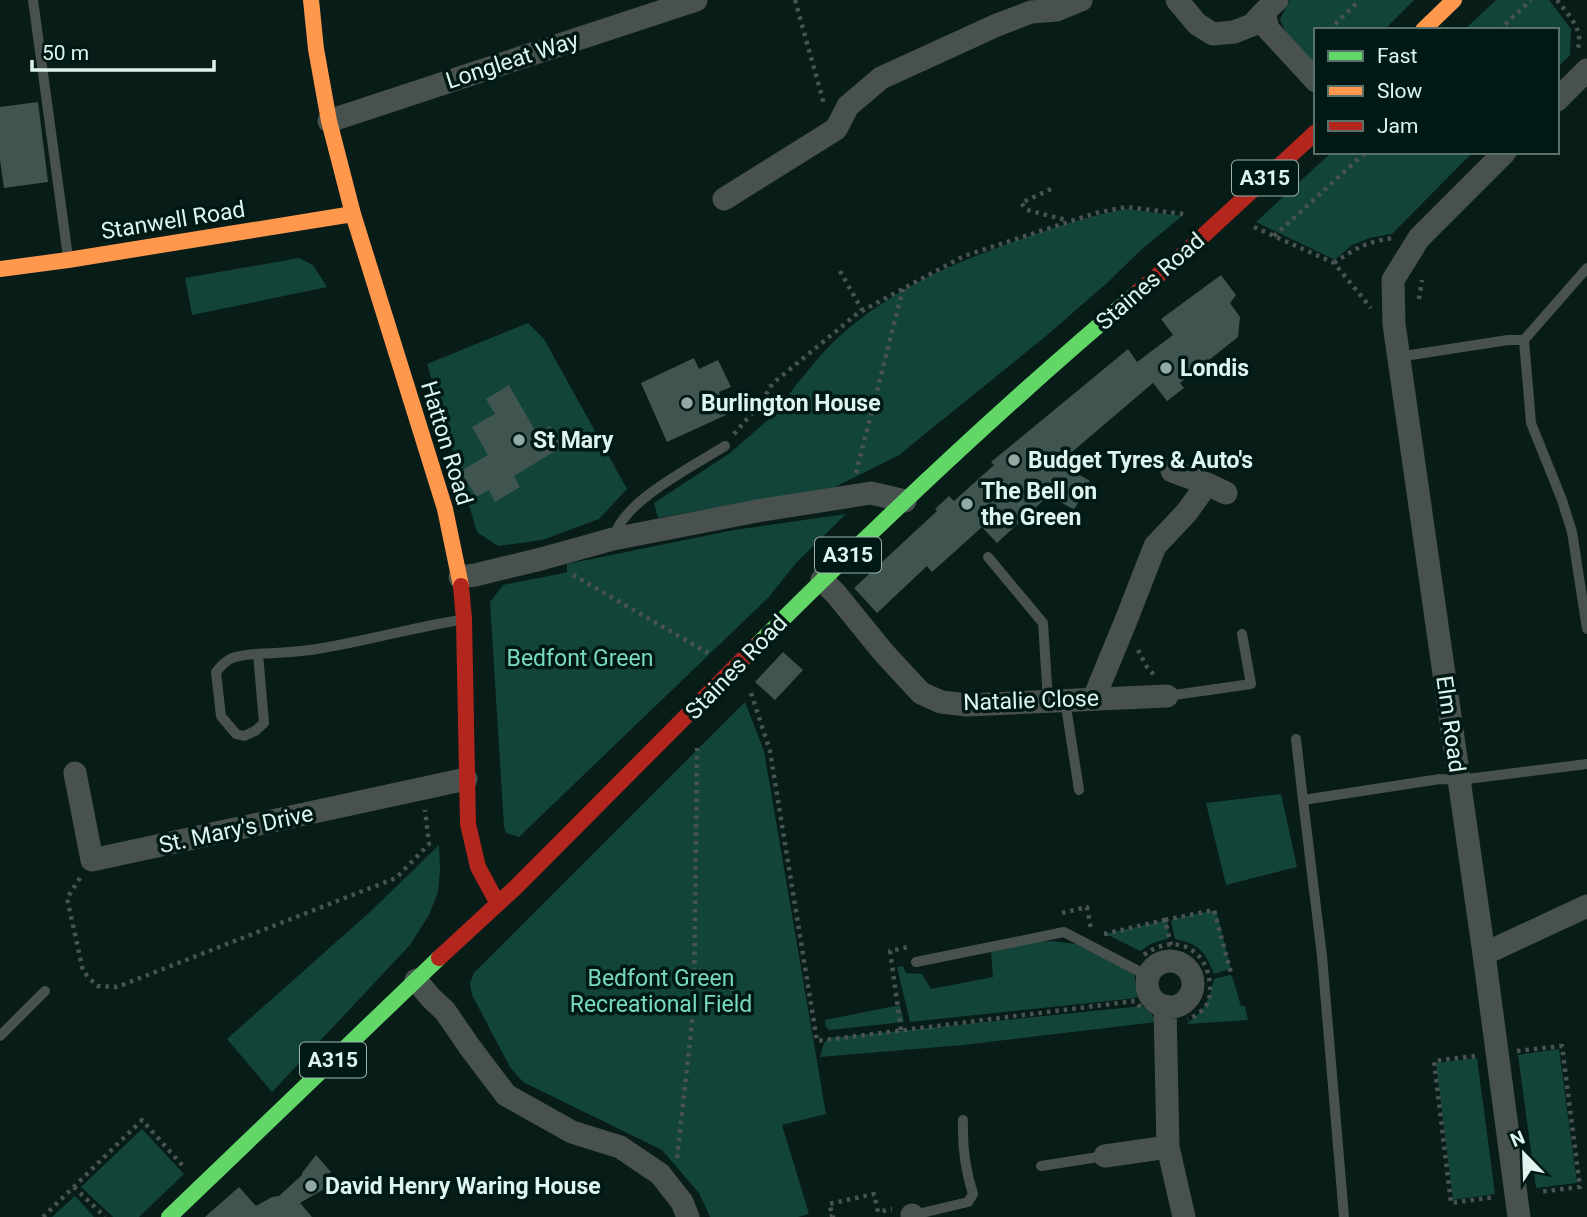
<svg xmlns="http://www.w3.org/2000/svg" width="1587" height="1217" font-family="Roboto,sans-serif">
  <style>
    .green { fill: #13443a }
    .building { fill: #405550 }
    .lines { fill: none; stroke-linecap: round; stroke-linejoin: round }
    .path { stroke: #495351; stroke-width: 4.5; stroke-dasharray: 3.5 5; stroke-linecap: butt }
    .lane { stroke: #49514e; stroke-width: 10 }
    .street { stroke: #49514e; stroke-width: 23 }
    .fast { stroke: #63d668; stroke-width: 16 }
    .slow { stroke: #ff974d; stroke-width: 16 }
    .jam { stroke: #b3261e; stroke-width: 16 }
    .poi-dot { fill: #94a8a4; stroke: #001914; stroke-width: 2.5 }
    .labels { text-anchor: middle; stroke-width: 7; stroke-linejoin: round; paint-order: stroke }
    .shield { fill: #001914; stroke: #9db2ad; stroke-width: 2 }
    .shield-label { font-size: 21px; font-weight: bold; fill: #e0f4ef }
    .street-label { font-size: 23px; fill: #e0f4ef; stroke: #001914 }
    .poi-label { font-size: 23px; font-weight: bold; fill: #e0f4ef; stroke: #001914; text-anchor: start }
    .park-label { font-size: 23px; fill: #78d9c2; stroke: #001914 }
  </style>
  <rect width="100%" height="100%" fill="#081c18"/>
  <!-- green -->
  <path class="green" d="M 1290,0 L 1414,0 L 1384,30 L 1316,30 L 1316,64 C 1300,50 1286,39 1280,19 Z
    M 1496,0 L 1549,0 L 1571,29 L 1570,55 L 1557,68 L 1557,30 L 1464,30 Z
    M 1332,152 L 1473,152 L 1392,234 L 1370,238 L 1352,245 L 1335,260 L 1256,222 Z
    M 1126,209 L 1182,216 L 1141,250 L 1107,283 L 1046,336 L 899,455 L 821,494 L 800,498 L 713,508 L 658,518 L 654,503 L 730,453 L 777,412 L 782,403 C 803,377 823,349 849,328 C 901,285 956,262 1019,240 C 1054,227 1089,216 1126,209 Z
    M 299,258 L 313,265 L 327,287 L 192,315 L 185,278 Z
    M 528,323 L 544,339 L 627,489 L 599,519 L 542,540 L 498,546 L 477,532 L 427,364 Z
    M 846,514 L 796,563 L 768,598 L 519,837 L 506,833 L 504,827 L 490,602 L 503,585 L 564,573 L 567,572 L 567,564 L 734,530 Z
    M 745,702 L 764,751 L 826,1114 L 782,1125 L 809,1214 L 798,1217 L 710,1217 L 699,1193 L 662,1150 L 523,1082 L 510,1067 L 472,995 L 470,983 L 474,973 Z
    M 1281,794 L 1297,867 L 1226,885 L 1206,803 Z
    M 439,845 L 440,870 L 438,892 L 429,915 L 410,945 L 272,1092 L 227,1039 L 370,912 Z
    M 1216,910 L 1231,969 L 1214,974 C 1205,951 1199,944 1175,939 L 1171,921 L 1173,919 Z
    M 1163,921 L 1168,923 L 1169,938 L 1151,944 L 1140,951 L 1110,936 L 1105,936 L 1105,934 Z
    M 1053,941 L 1076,944 L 1134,967 L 1137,998 L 910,1022 L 897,967 L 903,966 L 906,973 L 922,974 L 931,989 L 993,977 L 991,951 L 1031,942 Z
    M 1230,975 L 1232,976 L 1241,1006 L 1245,1006 L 1248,1020 L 1187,1024 C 1205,1009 1209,1002 1214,979 Z
    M 900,1005 L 904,1022 L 829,1030 L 826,1027 L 825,1020 Z
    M 1142,1006 L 1151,1013 L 1156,1022 L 963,1045 L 820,1057 L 824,1043 L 829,1038 Z
    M 1559,1049 L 1577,1183 L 1536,1188 L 1518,1055 Z
    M 1477,1058 L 1495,1194 L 1453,1200 L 1436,1063 Z
    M 142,1129 L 184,1174 L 139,1217 L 113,1217 L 81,1187 Z
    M 75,1196 L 94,1217 L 52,1217 Z"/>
  <!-- building -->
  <path class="building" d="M 38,102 L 48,182 L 4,188 L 0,160 L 0,107 Z
    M 1221,275 L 1236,295 L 1230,303 L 1240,317 L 1238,337 L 1180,383 L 1184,388 L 1167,401 L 1153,383 L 1059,463 L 1090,481 L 1074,510 L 1049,495 L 997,543 L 982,527 L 932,572 L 927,566 L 877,613 L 854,588 L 937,511 L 935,509 L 949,496 L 954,501 L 994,465 L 991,462 L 1116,359 L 1128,349 L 1137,362 L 1173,335 L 1161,319 Z
    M 694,358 L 699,369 L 718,360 L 731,387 L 719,392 L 728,414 L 667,442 L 641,383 Z
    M 509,385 L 537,434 L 550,426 L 562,447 L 514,476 L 520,487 L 495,502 L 489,490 L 476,497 L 461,471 L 488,455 L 472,427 L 495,414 L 486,399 Z
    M 783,652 L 803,670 L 775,700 L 755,682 Z
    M 316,1155 L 331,1172 L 327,1176 L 326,1188 L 300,1203 L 312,1217 L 205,1217 L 239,1187 L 256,1206 L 272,1197 L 279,1196 L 302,1175 L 302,1173 Z"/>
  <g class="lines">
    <!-- path -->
    <path class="path" d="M 795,0 L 824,104
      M 1557,0 C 1569,16 1585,30 1577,51
      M 1329,30 L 1360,0
      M 1499,30 L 1531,0
      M 1051,189 L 1021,203 L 1027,210 L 1066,220
      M 1254,227 L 1334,263 L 1371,308
      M 1274,236 L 1366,152
      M 1334,263 C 1356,248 1366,242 1393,238
      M 840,271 L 862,310
      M 1419,299 L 1422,280
      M 734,434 L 761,403 L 772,384 L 858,313 L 964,256 L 1096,213 L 1126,207 L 1184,214
      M 856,473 L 903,289
      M 573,575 L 708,653
      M 1138,650 L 1147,667 L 1154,675
      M 751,693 L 770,751 L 817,1041 L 1135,1001 L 1141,1008
      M 80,878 L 67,898 L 83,971 L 97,986 L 117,987 L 396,878 L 429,844 L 425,810
      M 1062,913 L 1087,907 L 1091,929
      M 1165,920 L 1214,910 L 1231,973
      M 1104,934 L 1165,920 L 1171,945
      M 1144,955 C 1174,932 1208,948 1210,986 C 1210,991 1210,997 1208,1002 C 1205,1010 1195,1016 1188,1020
      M 901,1030 L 890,951 L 908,947
      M 1517,1051 L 1562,1046 L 1580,1187 L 1538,1192
      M 1475,1056 L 1434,1061 L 1451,1203 L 1495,1197
      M 677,1158 L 694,1005 L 697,748
      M 74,1187 L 105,1217
      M 43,1217 L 142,1120 L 183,1166
      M 830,1217 L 833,1216 L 829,1204 L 874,1194 L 878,1212 L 892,1209"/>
    <!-- lane -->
    <path class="lane" d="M 33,0 L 68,257
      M 1587,268 L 1524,340 L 1531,423 L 1562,500 L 1572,532 L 1587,629
      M 1398,357 L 1508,340 L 1524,340
      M 614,538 C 621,502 695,465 725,446
      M 988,557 L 1043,623 L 1048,701
      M 258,654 L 264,723 L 255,731 L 244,736 L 236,734 L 221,716 L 216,672 C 221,666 225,661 232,658 C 245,653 261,654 275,653 C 291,652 307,651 323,648 C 370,640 415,627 461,620
      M 1167,696 L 1251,684 L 1242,634
      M 1065,700 L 1079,790
      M 1296,739 L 1303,800
      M 916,962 L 1064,932 L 1148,976
      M 0,1036 L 45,991
      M 1041,1166 L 1105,1156
      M 909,1216 L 968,1202 L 973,1194 C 965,1169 962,1146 963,1120
      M 1344,1217 L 1322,956 L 1303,800 L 1440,779 L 1459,780 L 1587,764"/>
    <!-- street -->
    <path class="street" d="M 1177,0 L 1197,24 L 1213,34 L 1234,32 L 1252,25 L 1264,12
      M 1277,0 L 1264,12 L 1268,29 L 1316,81
      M 1557,100 L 1587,70
      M 329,121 L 696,0
      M 1505,152 L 1419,238 L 1393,280 L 1394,324 L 1484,954 L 1519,1217
      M 724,199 L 836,129 L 848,106 L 881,78 L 997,25 L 1031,12 L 1057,10 L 1081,0
      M 1172,471 L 1207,484
      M 460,577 L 475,575 L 541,559 L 613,539 L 757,511 L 871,493 L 905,501
      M 822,580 L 836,594 L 884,653 L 921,693 L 941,702 L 967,705 L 1167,696
      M 1094,698 L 1125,623 L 1155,546 L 1187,512 L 1207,484 L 1226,493
      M 75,773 L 92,860 L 466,779
      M 1484,954 L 1587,906
      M1147 984a23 23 0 1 1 46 0a23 23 0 1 1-46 0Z
      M 416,980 L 431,998 L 445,1011 L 469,1046 L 506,1095 L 572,1132 L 620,1147 L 660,1174 L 682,1202 L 688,1217
      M 1165,1006 L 1168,1147 L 1184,1217
      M 1105,1156 L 1168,1147
      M 912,1215 L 913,1217"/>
    <!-- fast -->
    <path class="fast" d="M 757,645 C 879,523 1005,404 1138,292
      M 169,1217 L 439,958"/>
    <!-- slow -->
    <path class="slow" d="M 311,0 L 316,49 L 329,121 L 353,214 L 445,509 L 461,586
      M 1423,30 L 1454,0
      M 0,269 L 68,260 L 353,214"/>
    <!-- jam -->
    <path class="jam" d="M 1138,292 L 1180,257 L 1316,132
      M 461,586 L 464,619 L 468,824 L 478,867 L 498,904
      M 439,958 L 515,888 L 757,645"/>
  </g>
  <!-- markers -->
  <g class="poi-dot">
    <circle cx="1166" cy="368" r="7"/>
    <circle cx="687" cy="403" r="7"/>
    <circle cx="519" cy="440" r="7"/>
    <circle cx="1014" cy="460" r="7"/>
    <circle cx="967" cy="504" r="7"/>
    <circle cx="311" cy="1186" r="7"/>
  </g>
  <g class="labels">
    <!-- shield labels -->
    <g class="shield">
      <rect x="1232" y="160.5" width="66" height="35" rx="5"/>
      <rect x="815" y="537.5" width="66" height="35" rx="5"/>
      <rect x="300" y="1042.5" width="66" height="35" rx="5"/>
    </g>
    <g class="shield-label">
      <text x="1265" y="185">A315</text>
      <text x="848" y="562">A315</text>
      <text x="333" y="1067">A315</text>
    </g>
    <!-- street labels -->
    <g class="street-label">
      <text transform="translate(512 60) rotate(-18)" y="8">Longleat Way</text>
      <text transform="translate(173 220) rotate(-9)" y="8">Stanwell Road</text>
      <text transform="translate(1150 281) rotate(-41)" y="8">Staines Road</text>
      <text transform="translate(447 443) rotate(73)" y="8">Hatton Road</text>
      <text transform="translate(736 667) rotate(-46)" y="8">Staines Road</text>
      <text transform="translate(1031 700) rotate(-2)" y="8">Natalie Close</text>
      <text transform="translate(1451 724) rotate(82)" y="8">Elm Road</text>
      <text transform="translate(236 829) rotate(-12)" y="8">St. Mary's Drive</text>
    </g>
    <!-- poi labels -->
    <g class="poi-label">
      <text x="1180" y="376">Londis</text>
      <text x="701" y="411">Burlington House</text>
      <text x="533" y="448">St Mary</text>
      <text x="1028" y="468">Budget Tyres &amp; Auto's</text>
      <text x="981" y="499">The Bell on<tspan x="981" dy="26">the Green</tspan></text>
      <text x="325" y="1194">David Henry Waring House</text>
    </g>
    <!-- park labels -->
    <g class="park-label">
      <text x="580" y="666">Bedfont Green</text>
      <text x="661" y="986">Bedfont Green<tspan x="661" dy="26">Recreational Field</tspan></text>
    </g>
  </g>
  <!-- legend -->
  <rect x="1314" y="28" width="245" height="126" fill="#001914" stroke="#5a716c" stroke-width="2"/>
  <rect x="1328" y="51" width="35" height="10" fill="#63d668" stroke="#5a716c" stroke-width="2"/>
  <text x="1377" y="63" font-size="21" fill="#e0f4ef">Fast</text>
  <rect x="1328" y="86" width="35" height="10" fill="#ff974d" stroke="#5a716c" stroke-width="2"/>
  <text x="1377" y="98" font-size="21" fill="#e0f4ef">Slow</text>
  <rect x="1328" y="121" width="35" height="10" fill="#b3261e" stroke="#5a716c" stroke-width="2"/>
  <text x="1377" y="133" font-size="21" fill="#e0f4ef">Jam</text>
  <!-- north arrow -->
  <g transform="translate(1524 1154) rotate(337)" stroke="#001914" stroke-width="5" paint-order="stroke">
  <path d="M0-5L12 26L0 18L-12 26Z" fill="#e0f4ef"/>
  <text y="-10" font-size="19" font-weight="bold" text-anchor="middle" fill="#e0f4ef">N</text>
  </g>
  <!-- scale -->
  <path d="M32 60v10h182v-10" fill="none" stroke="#e0f4ef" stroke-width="3.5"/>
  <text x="42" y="60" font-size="21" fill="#e0f4ef" stroke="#001914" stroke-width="5" paint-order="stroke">50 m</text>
</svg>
